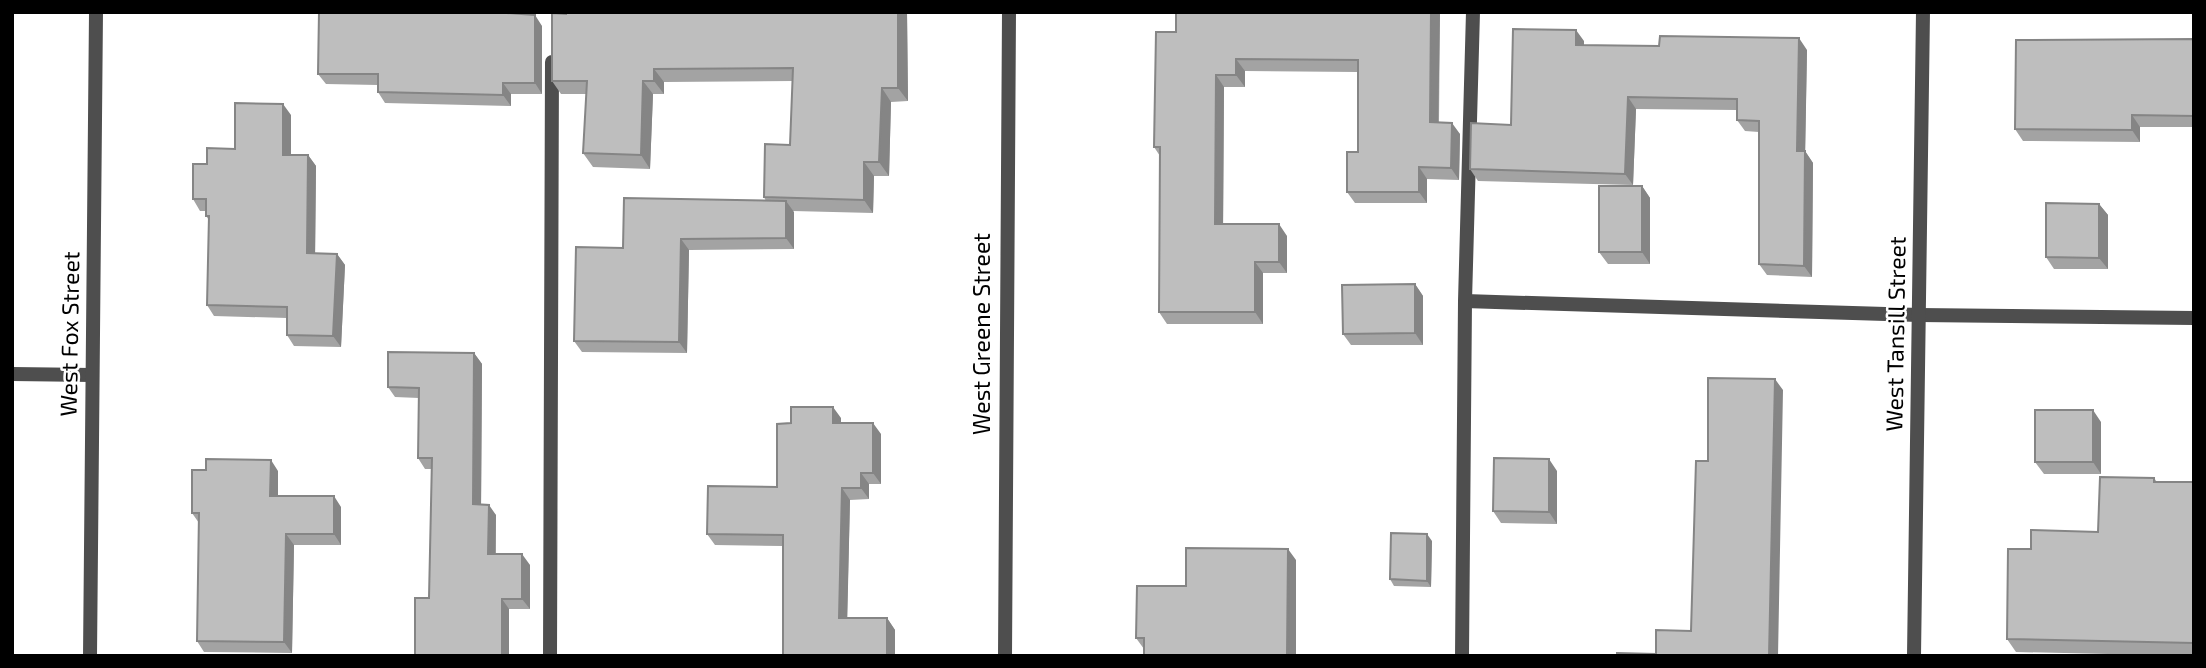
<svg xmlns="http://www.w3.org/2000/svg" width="2206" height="668" font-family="'Exo 2',sans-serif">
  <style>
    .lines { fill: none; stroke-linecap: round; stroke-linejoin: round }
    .service { stroke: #4e4e4e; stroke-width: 14 }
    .minor { stroke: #4e4e4e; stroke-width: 14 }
    .wall { fill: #a3a3a3 }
    .shaded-wall { fill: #858585 }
    .building { fill: #bebebe; stroke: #858585; stroke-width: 2 }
    .labels { text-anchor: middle; stroke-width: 5; stroke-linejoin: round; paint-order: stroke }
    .street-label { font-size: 23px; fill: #000; stroke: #fff }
  </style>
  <rect width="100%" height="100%" fill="#fff"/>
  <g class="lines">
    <!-- service -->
    <path class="service" d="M 1465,301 L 1919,315 L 2194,318
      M 12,374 L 92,375
      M 550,656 L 552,62
      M 1462,656 L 1465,301 L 1473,12"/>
    <!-- minor -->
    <path class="minor" d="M 90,656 L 96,12
      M 1005,656 L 1009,12
      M 1914,656 L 1923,12"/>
  </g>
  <!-- wall -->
  <path class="wall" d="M 319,12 L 501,12 L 501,13 L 542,26 L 542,94 L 511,94 L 511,106 L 385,103 L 378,92 L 378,85 L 326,84 L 318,74 Z
    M 907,12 L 908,101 L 891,102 L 889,176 L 874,176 L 873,213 L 793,211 L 794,249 L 689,250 L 687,353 L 582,352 L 574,341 L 623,248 L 766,201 L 764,197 L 790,145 L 793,81 L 664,82 L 664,94 L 653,94 L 650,169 L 593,167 L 583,153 L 586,94 L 561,94 L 552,81 L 566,14 Z
    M 1176,12 L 1440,12 L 1439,122 L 1460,134 L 1459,180 L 1427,179 L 1427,203 L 1355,203 L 1347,192 L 1358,152 L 1358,72 L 1245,71 L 1245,87 L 1224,87 L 1223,224 L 1287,236 L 1287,273 L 1263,273 L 1263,324 L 1167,324 L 1159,312 L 1160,156 L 1154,147 L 1176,32 Z
    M 1584,41 L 1584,45 L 1807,50 L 1805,151 L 1813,163 L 1812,277 L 1767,275 L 1759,264 L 1759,132 L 1745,131 L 1737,120 L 1737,110 L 1636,109 L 1633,185 L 1478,181 L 1470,169 Z
    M 2194,41 L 2194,127 L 2140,127 L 2140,142 L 2023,141 L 2015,129 Z
    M 291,115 L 291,155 L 308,155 L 316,166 L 315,253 L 337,254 L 345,265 L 341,347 L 294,346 L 287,335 L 287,318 L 214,316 L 207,305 L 209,220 L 206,216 L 206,211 L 200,211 L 193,199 L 207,164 L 235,149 Z
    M 1642,186 L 1650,198 L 1650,264 L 1608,264 L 1599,252 Z
    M 2099,204 L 2108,215 L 2108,269 L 2054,269 L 2046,257 Z
    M 1415,284 L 1423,296 L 1423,345 L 1351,345 L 1343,334 Z
    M 474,353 L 482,364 L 481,504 L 496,515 L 496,554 L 530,565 L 530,609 L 509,609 L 509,656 L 432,469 L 425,469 L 418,458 L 419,398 L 395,397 L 388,387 Z
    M 841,418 L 841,423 L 881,434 L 881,484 L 869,484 L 869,499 L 850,500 L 847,618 L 887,618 L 895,630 L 895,656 L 783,656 L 783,546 L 715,545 L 707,534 L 777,487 Z
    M 2101,422 L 2101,474 L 2044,474 L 2035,462 Z
    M 278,471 L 278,496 L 341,507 L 341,545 L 294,545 L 292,653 L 204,652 L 197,641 L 199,523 L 192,513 Z
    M 1557,471 L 1557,524 L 1501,523 L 1493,511 Z
    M 2154,478 L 2157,482 L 2194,482 L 2194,656 L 2016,652 L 2007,639 L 2031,549 L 2098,532 Z
    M 1432,541 L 1431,587 L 1394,586 L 1390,579 Z
    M 1296,560 L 1296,656 L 1144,656 L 1144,649 L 1136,638 L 1186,586 Z"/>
  <!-- shaded-wall -->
  <path class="shaded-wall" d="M 898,12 L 907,12 L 908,101 L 898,88 Z
    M 1431,12 L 1440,12 L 1438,134 L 1430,122 Z
    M 535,15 L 542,26 L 542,94 L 535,83 Z
    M 1576,30 L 1584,41 L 1584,56 L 1576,45 Z
    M 1799,38 L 1807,50 L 1805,162 L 1797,151 Z
    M 1236,59 L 1245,71 L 1245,87 L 1236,75 Z
    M 654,69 L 664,82 L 664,94 L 654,81 Z
    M 1216,75 L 1224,87 L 1223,236 L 1215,224 Z
    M 643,81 L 653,94 L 650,169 L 641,155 Z
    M 503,83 L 511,94 L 511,106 L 503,95 Z
    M 882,88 L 891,102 L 889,176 L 879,162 Z
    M 1628,97 L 1636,109 L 1633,185 L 1625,174 Z
    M 283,104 L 291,115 L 291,166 L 283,155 Z
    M 2132,115 L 2140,127 L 2140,142 L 2132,130 Z
    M 1452,123 L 1460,134 L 1459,180 L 1451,168 Z
    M 1805,151 L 1813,163 L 1812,277 L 1804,266 Z
    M 308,155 L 316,166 L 315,264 L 307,253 Z
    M 864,162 L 874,176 L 873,213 L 864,200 Z
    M 1419,167 L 1427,179 L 1427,203 L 1419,192 Z
    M 1642,186 L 1650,198 L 1650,264 L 1642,252 Z
    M 786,201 L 794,212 L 794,249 L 786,238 Z
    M 2099,204 L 2108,215 L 2108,269 L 2099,258 Z
    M 1279,224 L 1287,236 L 1287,273 L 1279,262 Z
    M 681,239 L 689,250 L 687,353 L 679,342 Z
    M 337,254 L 345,265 L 341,347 L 333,336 Z
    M 1255,262 L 1263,273 L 1263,324 L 1255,312 Z
    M 1415,284 L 1423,296 L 1423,345 L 1415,333 Z
    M 474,353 L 482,364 L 481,515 L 473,504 Z
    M 1775,379 L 1783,390 L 1778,656 L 1769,656 Z
    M 833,407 L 841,418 L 841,434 L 833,423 Z
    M 2093,410 L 2101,422 L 2101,474 L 2093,462 Z
    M 873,423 L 881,434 L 881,484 L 873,473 Z
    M 1549,459 L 1557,471 L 1557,524 L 1549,512 Z
    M 271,460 L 278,471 L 278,507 L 270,496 Z
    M 861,473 L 869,484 L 869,499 L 861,488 Z
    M 842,488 L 850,500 L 847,630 L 839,618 Z
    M 334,496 L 341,507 L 341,545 L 334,534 Z
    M 489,505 L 496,515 L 495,565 L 488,554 Z
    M 286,534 L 294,545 L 292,653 L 284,642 Z
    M 1427,534 L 1432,541 L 1431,587 L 1427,581 Z
    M 1288,549 L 1296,560 L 1296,656 L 1287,656 Z
    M 522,554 L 530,565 L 530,609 L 522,599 Z
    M 502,599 L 509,609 L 509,656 L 502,656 Z
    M 887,618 L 895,630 L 895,656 L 887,656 Z"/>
  <!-- building -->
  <path class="building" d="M 319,12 L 493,12 L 535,15 L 535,83 L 503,83 L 503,95 L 378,92 L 378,74 L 318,74 Z
    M 566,12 L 898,12 L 898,88 L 882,88 L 879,162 L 864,162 L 864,200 L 764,197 L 765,144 L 790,145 L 793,68 L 654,69 L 654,81 L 643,81 L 641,155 L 583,153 L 587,81 L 552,81 L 552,13 L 566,14 Z
    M 1176,12 L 1431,12 L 1430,122 L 1452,123 L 1451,168 L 1419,167 L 1419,192 L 1347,192 L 1347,152 L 1358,152 L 1358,60 L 1236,59 L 1236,75 L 1216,75 L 1215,224 L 1279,224 L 1279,262 L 1255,262 L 1255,312 L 1159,312 L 1160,147 L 1154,147 L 1156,32 L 1176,32 Z
    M 1513,29 L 1576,30 L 1576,45 L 1659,46 L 1660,36 L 1799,38 L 1797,151 L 1805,151 L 1804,266 L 1759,264 L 1759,121 L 1737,120 L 1737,99 L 1628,97 L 1625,174 L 1470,169 L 1471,123 L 1511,125 Z
    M 2193,39 L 2193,48 L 2194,48 L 2194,116 L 2132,115 L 2132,130 L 2015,129 L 2016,40 Z
    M 235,103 L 283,104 L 283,155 L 308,155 L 307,253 L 337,254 L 333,336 L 287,335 L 287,307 L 207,305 L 209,216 L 206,216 L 206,199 L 193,199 L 193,164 L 207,164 L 207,148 L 235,149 Z
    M 1599,186 L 1642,186 L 1642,252 L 1599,252 Z
    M 624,198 L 786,201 L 786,238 L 681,239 L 679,342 L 574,341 L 576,247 L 623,248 Z
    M 2046,203 L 2099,204 L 2099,258 L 2046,257 Z
    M 1415,284 L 1415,333 L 1343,334 L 1342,285 Z
    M 388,352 L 474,353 L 473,504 L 489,505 L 488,554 L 522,554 L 522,599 L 502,599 L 502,656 L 415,656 L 415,598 L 429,598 L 432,458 L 418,458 L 419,388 L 388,387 Z
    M 1708,378 L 1775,379 L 1769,656 L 1617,656 L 1617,653 L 1656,654 L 1656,630 L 1691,631 L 1696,461 L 1708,461 Z
    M 791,407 L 833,407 L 833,423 L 873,423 L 873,473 L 861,473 L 861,488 L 842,488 L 839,618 L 887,618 L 887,656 L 783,656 L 783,535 L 707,534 L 708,486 L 777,487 L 777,424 L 791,423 Z
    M 2035,410 L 2093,410 L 2093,462 L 2035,462 Z
    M 1494,458 L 1549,459 L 1549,512 L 1493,511 Z
    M 206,459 L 271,460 L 270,496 L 334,496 L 334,534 L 286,534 L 284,642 L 197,641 L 199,513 L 192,513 L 192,470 L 206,470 Z
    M 2100,477 L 2154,478 L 2154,482 L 2194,482 L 2194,643 L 2007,639 L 2008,549 L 2031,549 L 2031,530 L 2098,532 Z
    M 1391,533 L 1427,534 L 1427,581 L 1390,579 Z
    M 1186,548 L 1288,549 L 1287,656 L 1144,656 L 1144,638 L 1136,638 L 1137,586 L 1186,586 Z"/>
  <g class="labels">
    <!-- street labels -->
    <g class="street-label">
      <text transform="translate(70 334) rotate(-89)" y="8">West Fox Street</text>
      <text transform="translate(982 334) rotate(-90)" y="8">West Greene Street</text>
      <text transform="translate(1896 334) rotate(-89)" y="8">West Tansill Street</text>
    </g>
  </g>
  <!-- border -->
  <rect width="2206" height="668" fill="none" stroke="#000000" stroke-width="28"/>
</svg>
